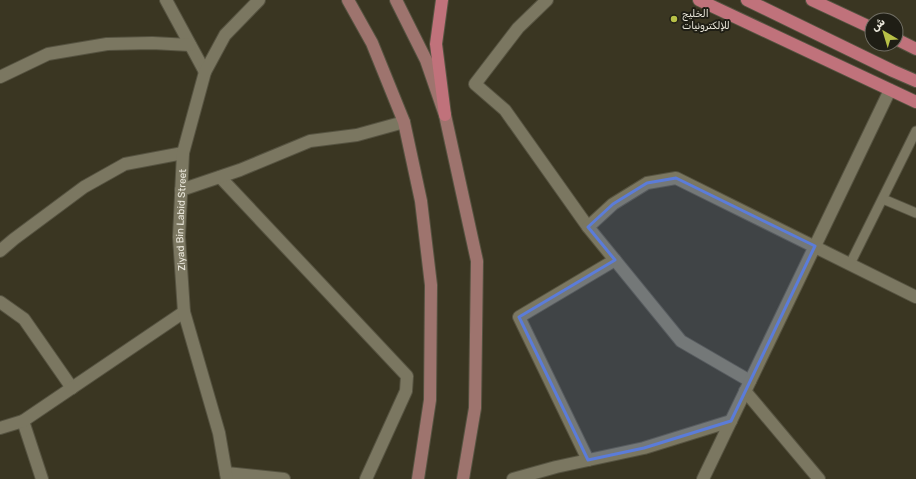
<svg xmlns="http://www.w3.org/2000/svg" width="916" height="479" font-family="Rubik,Vazirmatn,sans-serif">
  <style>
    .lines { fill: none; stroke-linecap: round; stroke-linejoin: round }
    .service-casing { stroke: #565341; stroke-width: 11 }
    .minor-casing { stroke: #565341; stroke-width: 14 }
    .secondary-casing { stroke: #565341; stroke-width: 14 }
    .primary-casing { stroke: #565341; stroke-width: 14 }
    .service { stroke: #7b7761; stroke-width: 9 }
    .minor { stroke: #7b7761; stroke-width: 12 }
    .secondary { stroke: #9e746e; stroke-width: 12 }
    .primary { stroke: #c0727b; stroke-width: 12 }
    .marked { fill: #5b7cd9; fill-opacity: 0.2; stroke: #5b7cd9; stroke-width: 3; stroke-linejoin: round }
    .poi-dot { fill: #b8c147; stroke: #1f1e15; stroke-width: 1.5 }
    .labels { text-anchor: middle; stroke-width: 4; stroke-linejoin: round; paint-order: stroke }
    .poi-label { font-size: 10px; fill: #ebe8dc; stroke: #1f1e15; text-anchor: start }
    .street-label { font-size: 10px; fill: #ebe8dc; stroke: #1f1e15 }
  </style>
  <rect width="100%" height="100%" fill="#3a3622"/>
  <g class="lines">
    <defs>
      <path id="service" d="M 883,199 L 916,213
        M 850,264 L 916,131"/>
      <g id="minor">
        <path d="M 166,0 L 205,72"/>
        <path d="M 547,0 L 518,28 L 475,84 L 505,110 L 588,227 L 681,341 L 750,381"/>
        <path d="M 0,77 L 48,54 L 107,44 L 152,43 L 190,45"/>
        <path d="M 220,177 L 407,376 L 406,391 L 366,479"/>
        <path d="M 181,190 L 240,170 L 310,141 L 357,135 L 404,122"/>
        <path d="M 588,227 L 613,204 L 647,183 L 676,178 L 916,297"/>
        <path d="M 0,251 L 14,239 L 84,187 L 125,164 L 183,153"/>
        <path d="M 0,302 L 24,319 L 72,388"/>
        <path d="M 745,391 L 819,479"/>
        <path d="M 23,421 L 42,479"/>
        <path d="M 0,428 L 23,421 L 184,312"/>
        <path d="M 588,460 L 519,317 L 615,260"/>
        <path d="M 226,473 L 284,479"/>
        <path id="s1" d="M 227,479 L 219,433 L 184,312 L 179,237 L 183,153 L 205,72 L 225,35 L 259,0"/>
        <path d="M 513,479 L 556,467 L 644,448 L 731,421"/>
        <path d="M 703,479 L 890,90"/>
      </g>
      <path id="secondary" d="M 348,0 L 372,43 L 404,122 L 421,201 L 431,285 L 430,400 L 418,479
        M 396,0 L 426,60 L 445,115 L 477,261 L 475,408 L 463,479"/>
      <path id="primary" d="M 442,0 L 436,44 L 445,115
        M 699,0 L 916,102
        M 747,0 L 893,71 L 916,81
        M 812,0 L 872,28
        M 896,39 L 916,49"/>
    </defs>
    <!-- service casing -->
    <use href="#service" class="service-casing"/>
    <!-- minor casing -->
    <use href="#minor" class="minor-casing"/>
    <!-- secondary casing -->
    <use href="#secondary" class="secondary-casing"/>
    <!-- primary casing -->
    <use href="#primary" class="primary-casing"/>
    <!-- service -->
    <use href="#service" class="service"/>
    <!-- minor -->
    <use href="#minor" class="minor"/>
    <!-- secondary -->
    <use href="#secondary" class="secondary"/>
    <!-- primary -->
    <use href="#primary" class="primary"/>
  </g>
  <!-- marked area -->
  <path class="marked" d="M 676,178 L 815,246 L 731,421 L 644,448 L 588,460 L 519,317 L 615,260 L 588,227 L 613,204 L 647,183 Z"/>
  <!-- markers -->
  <circle class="poi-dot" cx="674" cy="19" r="4"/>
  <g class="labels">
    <!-- poi labels -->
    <g class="poi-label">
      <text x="682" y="17">الخليج<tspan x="682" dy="12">للإلكترونيات</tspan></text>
    </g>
    <!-- street labels -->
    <g class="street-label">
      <text dy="4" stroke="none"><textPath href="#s1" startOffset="265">Ziyad Bin Labid Street</textPath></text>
    </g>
  </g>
  <!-- north arrow -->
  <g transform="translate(884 32) rotate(322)"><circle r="19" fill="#1f1e15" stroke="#716f65"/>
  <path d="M0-3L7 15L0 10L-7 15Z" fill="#b8c147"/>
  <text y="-6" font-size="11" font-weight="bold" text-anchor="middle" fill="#ebe8dc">ش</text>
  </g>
</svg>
